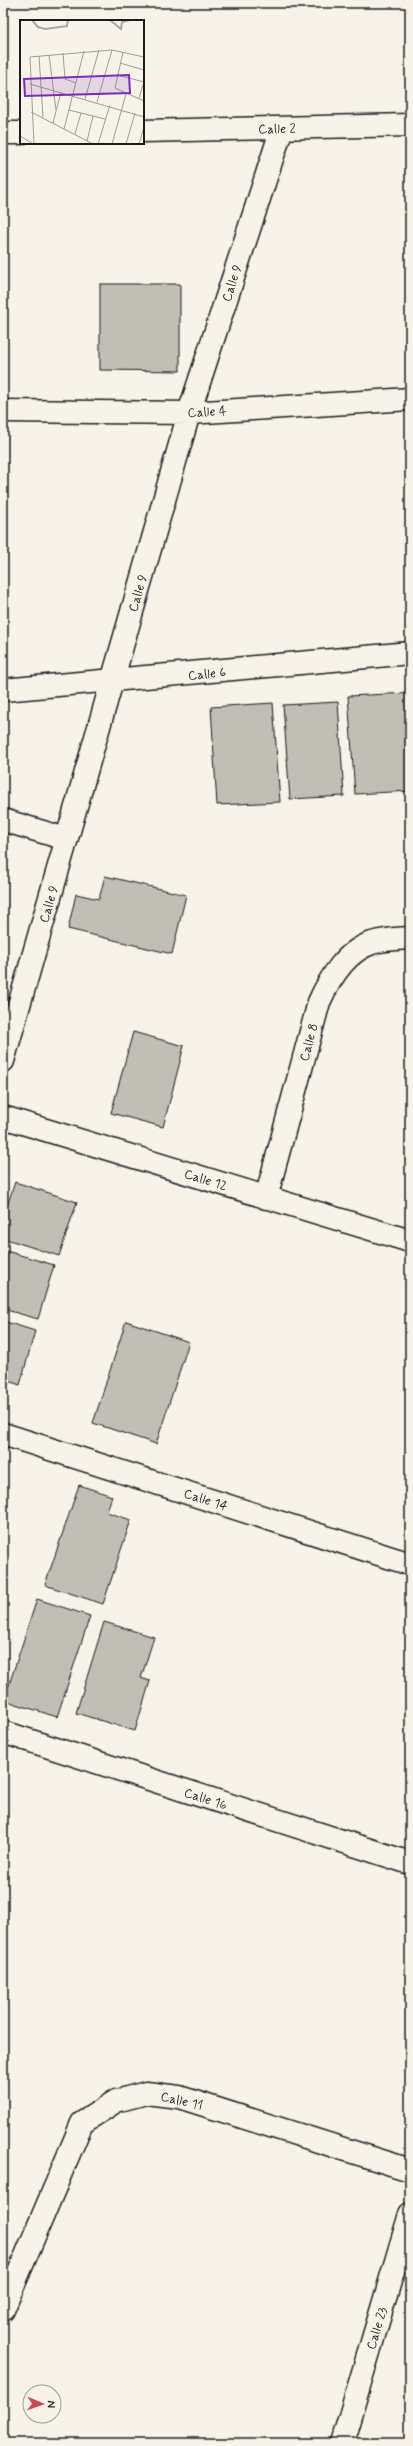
<svg xmlns="http://www.w3.org/2000/svg" width="413" height="2446" font-family="Mynerve,sans-serif">
  <style>
    .building { fill: #c0beb5; stroke: #1c1c1c }
    .lines { fill: none; stroke-linecap: round; stroke-linejoin: round }
    .minor-casing { stroke: #1c1c1c; stroke-width: 25 }
    .minor { stroke: #f7f3e8; stroke-width: 22 }
    .labels { text-anchor: middle; stroke-width: 3; stroke-linejoin: round; paint-order: stroke }
    .street-label { font-size: 13px; fill: #1c1c1c; stroke: #f7f3e8 }
    .inset-river { fill: none; stroke: #aca9a2; stroke-width: 2 }
    .inset-road { fill: none; stroke: #9f9d96; stroke-width: 1 }
    .view { fill: #7b2cbf; fill-opacity: 0.15; stroke: #7b2cbf; stroke-width: 2 }
    .inset-edge { fill: none; stroke: #1c1c1c; stroke-width: 2 }
  </style>
  <rect width="100%" height="100%" fill="#f7f3e8"/>
  <filter id="ink" filterUnits="userSpaceOnUse"><feTurbulence type="fractalNoise" baseFrequency=".025" numOctaves="2"/><feDisplacementMap in="SourceGraphic" scale="8" xChannelSelector="R" yChannelSelector="G"/><feConvolveMatrix kernelMatrix="1 2 1 2 8 2 1 2 1" color-interpolation-filters="sRGB"/></filter>
  <g filter="url(#ink)">
    <!-- building -->
    <path class="building" d="M 100,284 L 180,284 L 180,371 L 100,370 Z
      M 408,693 L 410,791 L 355,794 L 348,696 Z
      M 338,702 L 344,796 L 290,799 L 283,705 Z
      M 273,703 L 280,802 L 217,805 L 211,707 Z
      M 105,876 L 186,895 L 172,954 L 68,929 L 76,894 L 99,899 Z
      M 133,1032 L 184,1046 L 163,1127 L 111,1113 Z
      M 15,1182 L 77,1202 L 59,1256 L 3,1238 L 3,1218 Z
      M 3,1250 L 54,1265 L 38,1319 L 3,1309 Z
      M 3,1321 L 35,1331 L 20,1385 L 3,1379 Z
      M 126,1321 L 189,1342 L 156,1444 L 93,1423 Z
      M 79,1485 L 112,1496 L 107,1512 L 131,1520 L 103,1604 L 45,1585 Z
      M 37,1599 L 90,1616 L 57,1717 L 4,1700 Z
      M 104,1622 L 154,1637 L 141,1678 L 150,1681 L 135,1731 L 76,1713 Z"/>
    <g class="lines">
      <defs>
        <path id="minor" d="M 143,131 L 410,125
          M 3,133 L 21,133
          M 3,411 L 189,413 L 410,399
          M 3,690 L 410,653
          M 3,820 L 66,839
          M 3,1061 L 189,413 L 282,128
          M 3,1117 L 410,1241
          M 266,1198 L 319,1002 C 330,978 346,951 372,943 C 384,939 398,939 410,938
          M 3,1434 L 410,1564
          M 3,1732 L 410,1863
          M 3,2310 L 82,2123 L 116,2101 L 146,2093 L 179,2097 L 410,2170
          M 342,2443 L 410,2214"/>
      </defs>
      <!-- minor casing -->
      <use href="#minor" class="minor-casing"/>
      <!-- minor -->
      <use href="#minor" class="minor"/>
    </g>
  </g>
  <g class="labels">
    <!-- street labels -->
    <g class="street-label">
      <text transform="translate(277 128) rotate(-1)" y="5">Calle 2</text>
      <text transform="translate(231 283) rotate(-72)" y="5">Calle 9</text>
      <text transform="translate(207 411) rotate(-3)" y="5">Calle 4</text>
      <text transform="translate(137 593) rotate(-74)" y="5">Calle 9</text>
      <text transform="translate(207 673) rotate(-6)" y="5">Calle 6</text>
      <text transform="translate(48 904) rotate(-74)" y="5">Calle 9</text>
      <text transform="translate(308 1042) rotate(-75)" y="5">Calle 8</text>
      <text transform="translate(206 1179) rotate(17)" y="5">Calle 12</text>
      <text transform="translate(206 1499) rotate(18)" y="5">Calle 14</text>
      <text transform="translate(206 1798) rotate(18)" y="5">Calle 16</text>
      <text transform="translate(182 2100) rotate(13)" y="5">Calle 11</text>
      <text transform="translate(376 2328) rotate(-73)" y="5">Calle 23</text>
    </g>
  </g>
  <!-- overview -->
  <g transform="translate(20 20)">
    <rect width="124" height="124" fill="#f7f3e8"/>
    <path class="inset-river" d="M 12,0 L 18,7 L 25,9 L 47,6 L 48,0M 90,0 L 101,9 L 102,2 L 110,0"/>
    <path class="inset-road" d="M 103,32 L 95,68 L 124,81M 43,33 L 45,59 L 56,63M 29,35 L 36,90M 19,36 L 23,97M 100,43 L 124,50M 97,55 L 124,62 L 119,78M 10,64 L 124,97M 65,79 L 79,30M 77,82 L 92,30M 49,90 L 85,99M 11,92 L 73,124M 33,103 L 41,72M 44,109 L 64,31M 55,114 L 61,93M 0,116 L 13,124M 67,121 L 73,96M 14,124 L 10,37 L 92,30 L 124,37M 78,124 L 90,85M 92,124 L 106,74M 106,124 L 115,93M 119,124 L 124,107"/>
    <path class="view" d="M 109,55 L 110,73 L 5,76 L 4,59 Z"/>
    <rect width="124" height="124" class="inset-edge"/>
  </g>
  <!-- margin -->
  <rect width="413" height="2446" fill="none" stroke="#f7f3e8" stroke-width="16"/>
  <rect x="8" y="8" width="397" height="2430" fill="none" stroke="#1c1c1c" stroke-width="1.5" filter="url(#ink)"/>
  <!-- north arrow -->
  <g transform="translate(42 2404) rotate(92)"><circle r="19" fill="#f7f3e8" stroke="#9f9d96"/>
  <path d="M0-3L7 15L0 10L-7 15Z" fill="#d1495b"/>
  <text y="-6" font-size="11" font-weight="bold" text-anchor="middle" fill="#1c1c1c">N</text>
  </g>
</svg>
